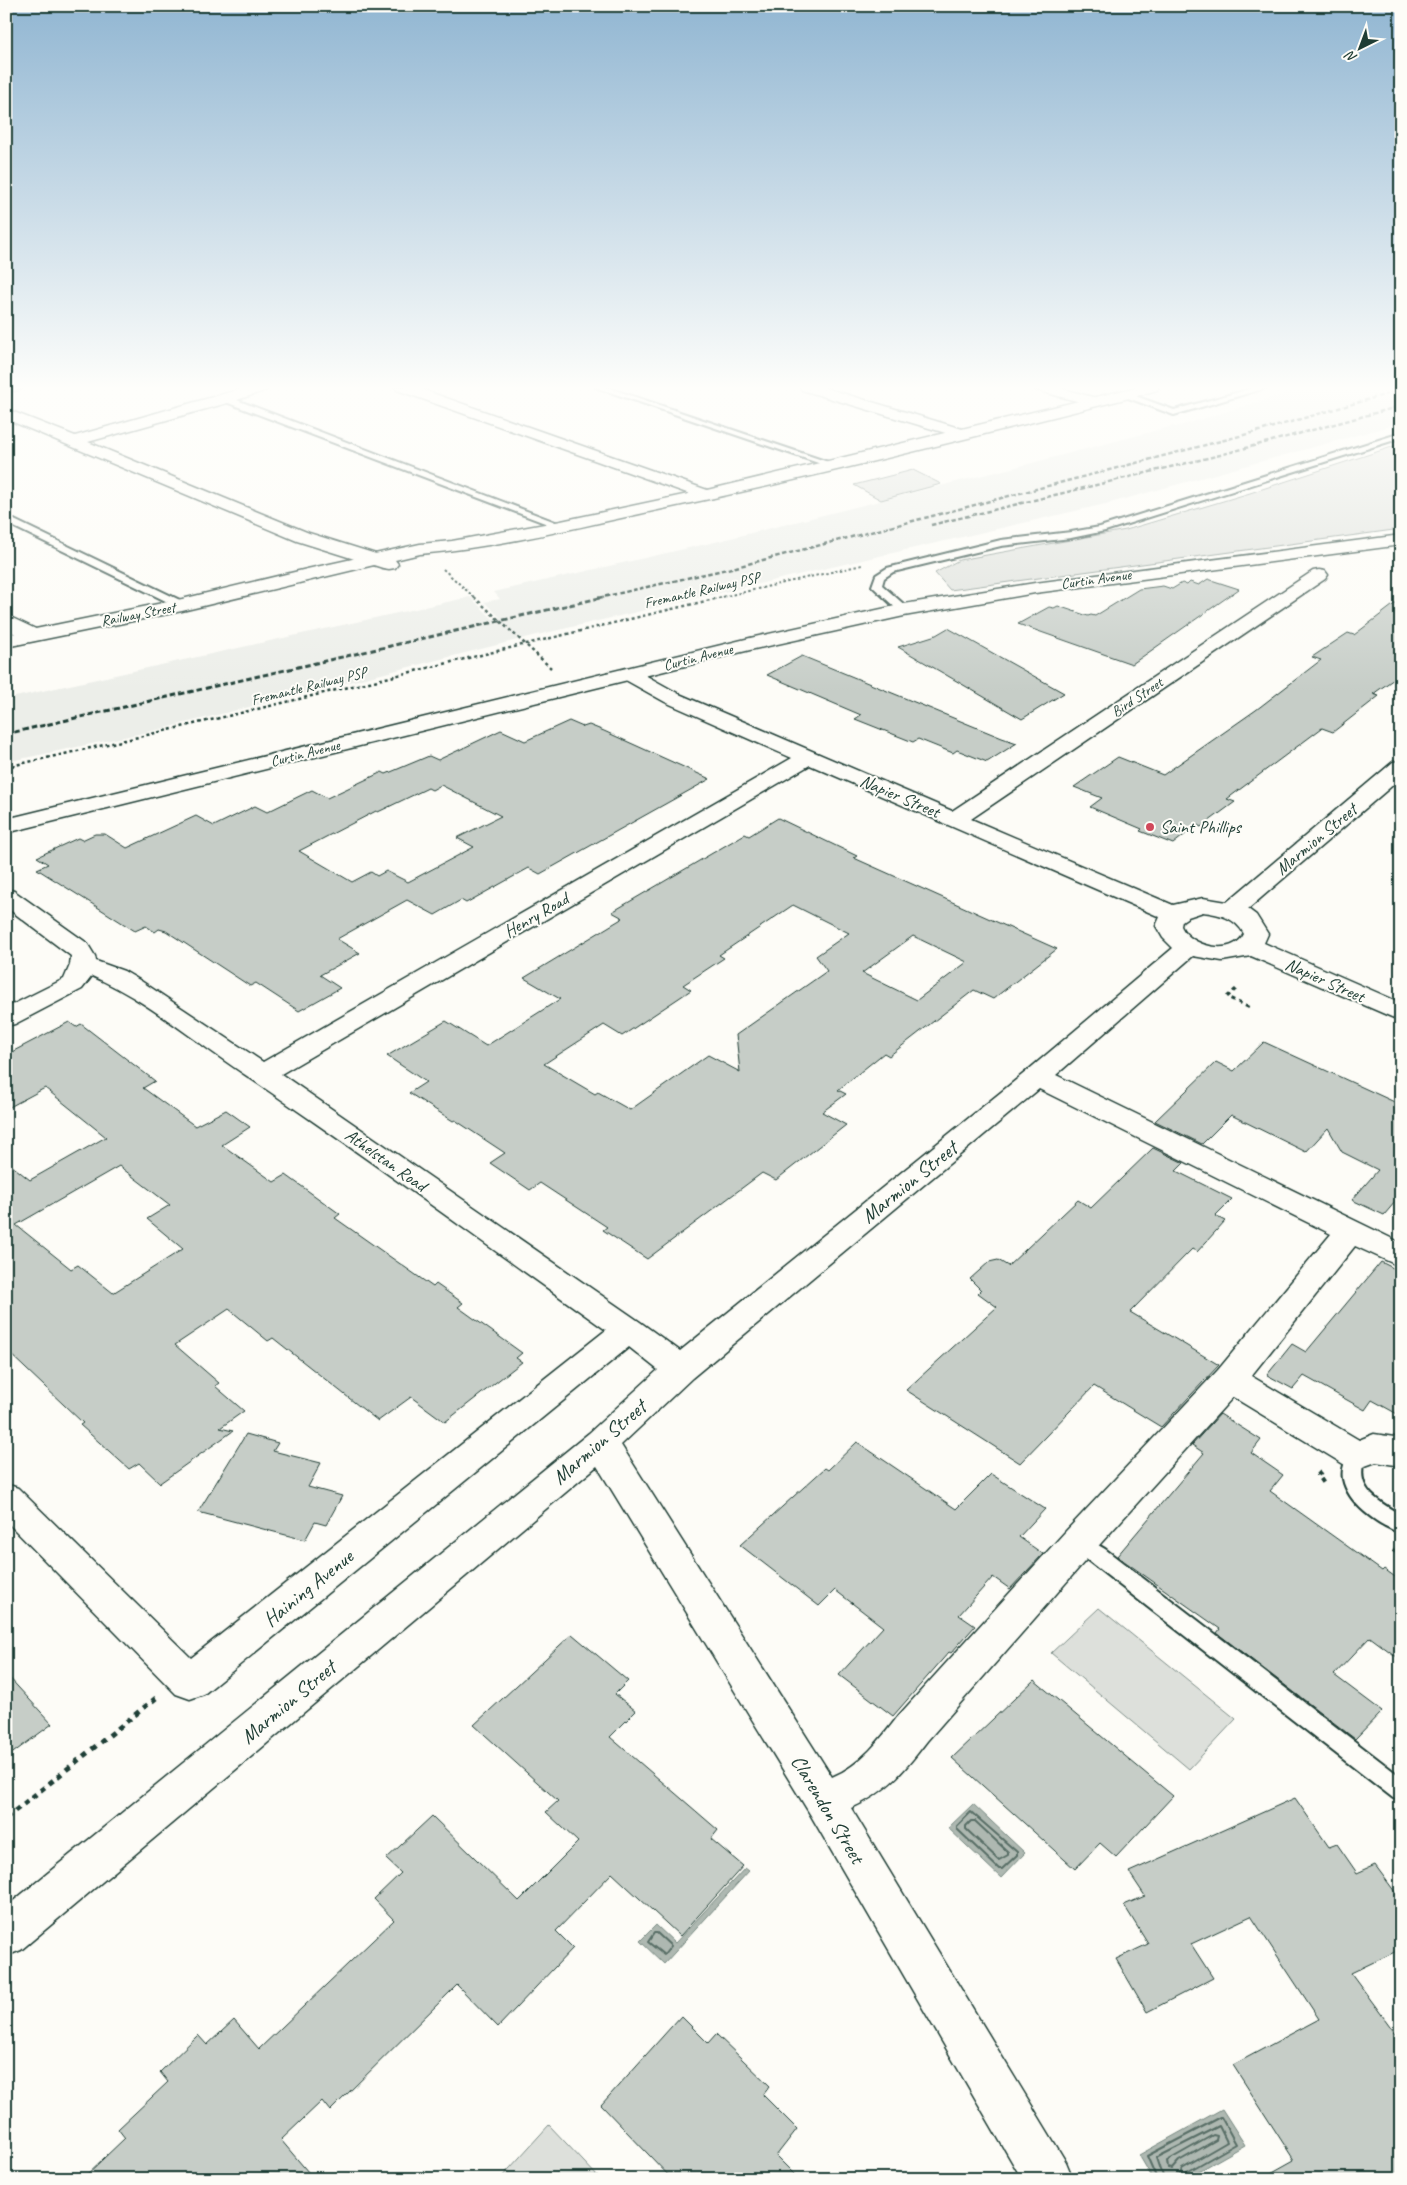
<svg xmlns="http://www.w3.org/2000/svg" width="1407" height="2185" font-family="Caveat,sans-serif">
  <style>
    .built { fill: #eceee9 }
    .green { fill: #dde0db; stroke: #7e8e88 }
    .water { fill: #aeb8b1; stroke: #75877f }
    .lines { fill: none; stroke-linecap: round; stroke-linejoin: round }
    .shore { stroke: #586e66; stroke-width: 2 }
    .building { fill: #c6cdc7; stroke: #1f3d34; fill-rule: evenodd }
    .service-casing { stroke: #1f3d34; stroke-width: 4 }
    .minor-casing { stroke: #1f3d34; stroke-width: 3 }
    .tertiary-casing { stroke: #1f3d34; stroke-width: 3 }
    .primary-casing { stroke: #1f3d34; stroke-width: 3 }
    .path-far4 { stroke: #1f3d34; stroke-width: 2; stroke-dasharray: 2.5 2.5; stroke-linecap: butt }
    .path-far3 { stroke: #1f3d34; stroke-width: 2.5; stroke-dasharray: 3 3; stroke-linecap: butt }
    .path-far2 { stroke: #1f3d34; stroke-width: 3; stroke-dasharray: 4 4; stroke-linecap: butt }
    .path-far1 { stroke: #1f3d34; stroke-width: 4; stroke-dasharray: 4.5 4.5; stroke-linecap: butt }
    .path { stroke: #1f3d34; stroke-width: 5; stroke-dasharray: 5.5 5.5; stroke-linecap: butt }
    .service { fill: #fdfcf7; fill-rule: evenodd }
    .minor { fill: #fdfcf7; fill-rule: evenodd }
    .tertiary { fill: #fdfcf7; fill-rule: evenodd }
    .primary { fill: #fdfcf7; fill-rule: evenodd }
    .rail-far1 { stroke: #1f3d34; stroke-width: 2.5; stroke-dasharray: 4.5 2.5; stroke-linecap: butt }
    .rail { stroke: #1f3d34; stroke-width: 3; stroke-dasharray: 5.5 3; stroke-linecap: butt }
    .poi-dot { fill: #d1495b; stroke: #fdfcf7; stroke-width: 2 }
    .labels { text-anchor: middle; stroke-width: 4; stroke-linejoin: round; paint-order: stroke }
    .far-street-label { font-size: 15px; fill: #1f3d34; stroke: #fdfcf7 }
    .street-label { font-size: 18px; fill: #1f3d34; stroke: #fdfcf7 }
    .poi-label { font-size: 18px; fill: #1f3d34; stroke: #fdfcf7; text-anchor: start }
    .near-street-label { font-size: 21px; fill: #1f3d34; stroke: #fdfcf7 }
  </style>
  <rect width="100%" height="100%" fill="#fdfcf7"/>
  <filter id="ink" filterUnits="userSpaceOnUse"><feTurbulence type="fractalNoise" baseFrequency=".02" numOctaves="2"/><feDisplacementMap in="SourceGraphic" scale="10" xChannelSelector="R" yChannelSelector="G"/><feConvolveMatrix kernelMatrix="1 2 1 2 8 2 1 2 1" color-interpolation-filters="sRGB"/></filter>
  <g filter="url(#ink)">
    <!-- built -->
    <path class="built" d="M 1307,387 L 1401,387 L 1401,423 L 1110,503 L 537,635 L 157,730 L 6,762 L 6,699 L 470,597 L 493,619 L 497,618 L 500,617 L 484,602 L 500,599 L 494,592 L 715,542 L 1032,463 L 1173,426 L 1176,427 Z"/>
    <!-- green -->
    <path class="green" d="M 1401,444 L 1401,529 L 950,590 L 935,573 L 959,560 L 1126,530 L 1250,493 Z
      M 913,470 L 941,484 L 881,500 L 854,485 Z
      M 1099,1608 L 1236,1719 L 1189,1769 L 1051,1653 Z
      M 549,2125 L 600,2179 L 500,2179 Z"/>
    <!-- water -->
    <path class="water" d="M 973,1804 L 1025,1853 L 1001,1878 L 948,1828 Z
      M 745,1868 L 749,1871 L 664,1964 L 640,1941 L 656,1925 L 675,1943 Z
      M 1222,2109 L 1245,2145 L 1185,2179 L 1153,2179 L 1139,2155 Z"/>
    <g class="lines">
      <!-- shore -->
      <path class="shore" d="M 971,1812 L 1017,1852 L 1017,1855 L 1002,1869 L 999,1869 L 957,1829 L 957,1826 Z
        M 971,1821 L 975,1821 L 1008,1852 L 1008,1855 L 999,1860 L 966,1829 L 966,1826 Z
        M 654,1933 L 657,1933 L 671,1946 L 664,1955 L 648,1942 Z
        M 1213,2135 L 1217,2136 L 1216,2140 L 1179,2161 L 1172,2169 L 1168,2168 L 1167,2161 Z
        M 1157,2179 L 1147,2156 L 1221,2117 L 1236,2144 L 1187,2172 L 1184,2179
        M 1163,2179 L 1156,2158 L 1219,2126 L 1227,2142 L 1182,2168 L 1178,2179"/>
    </g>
    <!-- building -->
    <path class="building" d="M 1208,579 L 1239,589 L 1132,664 L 1018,624 L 1049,607 L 1054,608 L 1058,606 L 1088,616 L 1091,615 L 1095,616 L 1139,589 L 1163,586 L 1172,589 L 1182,583 L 1187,585 L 1190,582 L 1199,585 Z
      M 1401,599 L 1401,674 L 1373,694 L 1379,696 L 1333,732 L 1322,728 L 1227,799 L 1235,802 L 1201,827 L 1197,825 L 1173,844 L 1140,831 L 1142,829 L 1090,807 L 1102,798 L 1074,787 L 1118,757 L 1163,775 L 1256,710 L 1321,660 L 1312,657 L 1348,633 L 1354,635 Z
      M 948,628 L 1064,693 L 1022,719 L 898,647 L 936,635 Z
      M 802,656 L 1002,738 L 1017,743 L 987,762 L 957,750 L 953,753 L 918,739 L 913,742 L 855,719 L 861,715 L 767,675 Z
      M 569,721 L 583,727 L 589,725 L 604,731 L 710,779 L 540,874 L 529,868 L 466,903 L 461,900 L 435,915 L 407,900 L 337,939 L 360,953 L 320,975 L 340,988 L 299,1011 L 256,983 L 250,986 L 166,931 L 159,929 L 155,932 L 146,926 L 135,931 L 37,869 L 48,864 L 37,857 L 78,838 L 82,840 L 95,834 L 105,834 L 127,848 L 196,816 L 214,826 L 255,806 L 267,812 L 312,790 L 327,798 L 382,772 L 386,774 L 429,756 L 438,760 L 501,730 L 525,741 ZM 441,785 L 501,816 L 457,838 L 474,847 L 408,882 L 386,871 L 377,876 L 371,872 L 352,882 L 299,851 L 376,811 L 378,812 L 428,788 L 432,790 Z
      M 778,818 L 857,856 L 854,858 L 1057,949 L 993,999 L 974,990 L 889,1056 L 884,1053 L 838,1090 L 846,1094 L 822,1112 L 846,1125 L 776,1180 L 762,1173 L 647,1259 L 603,1230 L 607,1227 L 540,1183 L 530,1190 L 490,1163 L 505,1153 L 455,1120 L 453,1121 L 409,1093 L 426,1082 L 387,1056 L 446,1021 L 486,1046 L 560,999 L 524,978 L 623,918 L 612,912 L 745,834 L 749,836 ZM 793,905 L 849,933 L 816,956 L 827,971 L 736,1035 L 740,1072 L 708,1055 L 630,1110 L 598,1092 L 595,1094 L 544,1064 L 604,1025 L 622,1036 L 691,990 L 683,985 L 724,958 L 719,955 ZM 913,936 L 967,962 L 917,1000 L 862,973 Z
      M 69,1022 L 76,1027 L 81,1024 L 155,1081 L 143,1088 L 195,1126 L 226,1110 L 250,1127 L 222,1145 L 274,1182 L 286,1175 L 340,1214 L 335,1218 L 433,1287 L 436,1284 L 463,1303 L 458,1307 L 522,1353 L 516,1358 L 522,1362 L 445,1422 L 411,1397 L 378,1421 L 273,1338 L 268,1341 L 229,1309 L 175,1345 L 219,1383 L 215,1386 L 244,1411 L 220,1428 L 233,1431 L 160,1483 L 139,1463 L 129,1469 L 80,1425 L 83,1423 L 6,1350 L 6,1161 L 30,1180 L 106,1137 L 45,1088 L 6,1109 L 6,1055 ZM 119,1166 L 170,1205 L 147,1219 L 183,1249 L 113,1293 L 78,1265 L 71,1269 L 16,1225 Z
      M 1264,1042 L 1401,1105 L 1401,1195 L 1384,1215 L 1352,1200 L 1378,1170 L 1342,1152 L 1328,1128 L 1306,1152 L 1231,1115 L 1202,1144 L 1155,1121 L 1216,1062 L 1234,1071 Z
      M 1153,1148 L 1184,1163 L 1176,1171 L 1232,1199 L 1215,1216 L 1225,1221 L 1197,1252 L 1192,1249 L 1130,1312 L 1219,1365 L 1161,1427 L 1094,1386 L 1020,1463 L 906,1390 L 997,1307 L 978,1293 L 981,1290 L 970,1279 L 989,1262 L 998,1260 L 1008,1266 L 1078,1200 L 1091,1208 Z
      M 1381,1262 L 1401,1272 L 1401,1416 L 1372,1400 L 1365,1410 L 1304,1376 L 1293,1389 L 1267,1375 L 1292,1344 L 1306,1352 Z
      M 1220,1414 L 1261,1440 L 1251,1453 L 1283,1475 L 1270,1491 L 1382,1571 L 1384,1569 L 1401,1581 L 1401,1660 L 1370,1637 L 1334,1675 L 1382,1711 L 1355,1739 L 1217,1633 L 1220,1629 L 1117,1556 L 1204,1453 L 1192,1445 Z
      M 246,1434 L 278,1443 L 273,1451 L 321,1463 L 308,1487 L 342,1496 L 326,1525 L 315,1522 L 305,1540 L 198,1512 Z
      M 857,1442 L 956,1509 L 991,1474 L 1045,1509 L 1019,1537 L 1043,1554 L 1010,1589 L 993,1577 L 959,1615 L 975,1626 L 951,1653 L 949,1652 L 893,1716 L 839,1675 L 883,1627 L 835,1590 L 819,1606 L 740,1545 L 825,1468 L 828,1470 Z
      M 572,1634 L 628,1681 L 615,1694 L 636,1711 L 610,1737 L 718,1830 L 711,1839 L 743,1866 L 680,1936 L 612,1873 L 556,1931 L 573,1948 L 498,2027 L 457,1985 L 330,2111 L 322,2101 L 281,2140 L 314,2179 L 82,2179 L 125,2138 L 118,2129 L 168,2082 L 160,2072 L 198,2035 L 207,2045 L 234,2020 L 259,2049 L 394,1920 L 374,1899 L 401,1873 L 386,1859 L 432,1816 L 519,1901 L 578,1842 L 546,1812 L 558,1801 L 474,1725 Z
      M 6,1674 L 52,1724 L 6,1758 Z
      M 1034,1680 L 1173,1796 L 1116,1857 L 1100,1843 L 1075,1869 L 952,1758 Z
      M 1295,1798 L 1329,1847 L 1337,1844 L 1357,1873 L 1375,1865 L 1401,1900 L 1401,1949 L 1351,1973 L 1401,2041 L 1401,2179 L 1260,2179 L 1294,2160 L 1233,2065 L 1319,2019 L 1251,1916 L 1191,1944 L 1213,1978 L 1147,2012 L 1116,1959 L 1148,1944 L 1124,1905 L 1145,1896 L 1129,1872 Z
      M 681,2016 L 708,2043 L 716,2034 L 770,2086 L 763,2095 L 797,2129 L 776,2156 L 799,2179 L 672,2179 L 601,2105 Z"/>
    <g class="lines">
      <defs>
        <path id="service" d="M 22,387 L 21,389 L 6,392 L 6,388 Z
          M 595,387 L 606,387 L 837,465 L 830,467 Z
          M 1257,387 L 1269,387 L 1174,415 L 1120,395 L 1127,393 L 1174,410 Z
          M 223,397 L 229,397 L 566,526 L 564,528 L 558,528 L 223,401 Z
          M 1401,433 L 1401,438 L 1105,531 L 1071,538 L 1001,546 L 893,572 L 884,578 L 882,585 L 908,608 L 908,612 L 900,612 L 872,586 L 876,575 L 887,568 L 1001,540 L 1071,532 L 1100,527 Z
          M 6,516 L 186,603 L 187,605 L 186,607 L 178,607 L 6,523 Z
          M 1357,1448 L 1364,1450 L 1366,1455 C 1353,1488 1375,1499 1401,1515 L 1401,1533 C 1378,1525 1348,1504 1343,1479 C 1341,1469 1346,1459 1350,1450 Z
          M 1079,1534 L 1105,1549 L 1401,1777 L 1401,1801 L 1393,1798 L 1072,1548 L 1069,1542 L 1072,1536 Z"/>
        <path id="minor" d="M 248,387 L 269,387 L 267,390 L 231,402 L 88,442 L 309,533 L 395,560 L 398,564 L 395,568 L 389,569 L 383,568 L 297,541 L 6,419 L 6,409 L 75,436 Z
          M 395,387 L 415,387 L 713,492 L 715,495 L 713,498 L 701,498 L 397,390 Z
          M 800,387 L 822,387 L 969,431 L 972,434 L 969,437 L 959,437 L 802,390 Z
          M 1034,387 L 1056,387 L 1100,399 L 1102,402 L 1100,405 L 1095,406 L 1036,390 Z
          M 1319,570 L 1325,571 L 1328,575 L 1325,579 L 971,819 L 1173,905 L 1203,898 L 1227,902 L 1393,762 L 1401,761 L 1401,778 L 1248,909 L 1256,915 L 1268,934 L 1264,943 L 1401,1003 L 1401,1021 L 1251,956 L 1222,961 L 1193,956 L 1056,1075 L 1401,1243 L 1401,1267 L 1355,1246 L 1251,1376 L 1359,1440 L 1374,1434 L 1401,1438 L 1401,1466 L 1376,1462 L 1357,1469 L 1345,1465 L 1233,1397 L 1092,1553 L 927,1741 C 905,1770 886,1793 851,1808 L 1066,2162 L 1073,2179 L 1022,2179 L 810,1814 L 597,1466 L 21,1950 L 6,1956 L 6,1907 L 589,1433 L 658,1370 L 629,1347 L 204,1694 L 190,1699 L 176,1694 L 6,1521 L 6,1484 L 18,1488 L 191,1658 L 606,1330 C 486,1245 367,1157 244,1074 C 194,1041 147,1000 92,976 L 82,989 L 15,1024 L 6,1026 L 6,1008 L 64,979 L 70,965 L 71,956 L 6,907 L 6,889 L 14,891 L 87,943 L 95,956 L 96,961 L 124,971 L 141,981 L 263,1062 L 792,758 L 665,702 L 622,678 L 619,674 L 622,670 L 629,668 L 636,670 L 679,694 L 952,811 L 1313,571 ZM 810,765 L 1160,917 L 1156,926 L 1163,938 L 1173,948 L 1027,1071 L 680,1351 L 640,1322 L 281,1074 ZM 1203,912 C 1219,914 1236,918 1244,934 C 1233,957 1190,947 1181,926 L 1182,921 L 1188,917 ZM 1039,1089 L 1331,1234 L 1218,1370 L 1066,1531 L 899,1715 C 881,1739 861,1765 832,1777 L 621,1445 L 692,1378 Z
          M 6,615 L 40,631 L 43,635 L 40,639 L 33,641 L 26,639 L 6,629 Z"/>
        <path id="tertiary" d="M 1137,387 L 1159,387 L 1157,390 L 1129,398 C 973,437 816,477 658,510 C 579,527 500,547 420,554 L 182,611 L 6,647 L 6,635 L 182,599 L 307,569 L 420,544 L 452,541 L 561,521 L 707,490 Z"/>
        <path id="primary" d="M 1401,535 L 1401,545 L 1035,593 L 904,616 L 750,650 L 6,833 L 6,819 L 750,638 L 904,604 L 1035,583 Z"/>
      </defs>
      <!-- service casing -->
      <use href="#service" class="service-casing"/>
      <!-- minor casing -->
      <use href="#minor" class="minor-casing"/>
      <!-- tertiary casing -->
      <use href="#tertiary" class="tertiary-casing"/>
      <!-- primary casing -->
      <use href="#primary" class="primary-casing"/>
      <!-- path-far4 -->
      <path class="path-far4" d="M 1369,387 L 1378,387
        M 1399,387 L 1401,387
        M 443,569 L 475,598
        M 718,598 L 862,565"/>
      <!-- path-far3 -->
      <path class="path-far3" d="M 474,597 L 551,668
        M 6,767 C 246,714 484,653 723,597"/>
      <!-- path-far2 -->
      <path class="path-far2" d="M 1236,989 L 1227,997 L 1250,1008"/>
      <!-- path-far1 -->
      <path class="path-far1" d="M 1321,1472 L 1318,1475 L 1325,1485
        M 1393,1550 L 1401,1555"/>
      <!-- path -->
      <path class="path" d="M 6,1818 L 156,1698"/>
      <!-- service -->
      <use href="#service" class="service"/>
      <!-- minor -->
      <use href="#minor" class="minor"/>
      <!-- tertiary -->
      <use href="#tertiary" class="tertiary"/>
      <!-- primary -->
      <use href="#primary" class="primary"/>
      <!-- rail-far1 -->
      <path class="rail-far1" d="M 931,525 L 1220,455 L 1401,406
        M 598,598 L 736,567 L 1263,430 L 1401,390"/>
      <!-- rail -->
      <path class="rail" d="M 6,734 L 604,597"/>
    </g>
  </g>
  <!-- sky -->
  <linearGradient id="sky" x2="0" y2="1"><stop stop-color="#91b6d2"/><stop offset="0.56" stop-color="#fefefb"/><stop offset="1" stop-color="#fefefb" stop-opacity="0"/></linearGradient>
  <rect width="1407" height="693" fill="url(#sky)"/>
  <!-- markers -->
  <circle class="poi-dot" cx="1150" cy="827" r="5"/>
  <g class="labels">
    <!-- far-street labels -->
    <g class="far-street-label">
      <text transform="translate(1096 579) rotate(-8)" y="5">Curtin Avenue</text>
      <text transform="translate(702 590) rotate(-13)" y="5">Fremantle Railway PSP</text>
      <text transform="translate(138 614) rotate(-11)" y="5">Railway Street</text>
      <text transform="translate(698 657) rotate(-14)" y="5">Curtin Avenue</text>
      <text transform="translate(309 686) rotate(-14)" y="5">Fremantle Railway PSP</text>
      <text transform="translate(1137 697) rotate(-34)" y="5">Bird Street</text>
      <text transform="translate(305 753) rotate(-14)" y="5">Curtin Avenue</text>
    </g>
    <!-- street labels -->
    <g class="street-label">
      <text transform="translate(900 796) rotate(23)" y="6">Napier Street</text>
      <text transform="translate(1316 839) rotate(-40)" y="6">Marmion Street</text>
      <text transform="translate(536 915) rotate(-30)" y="6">Henry Road</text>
      <text transform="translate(1325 980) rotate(24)" y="6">Napier Street</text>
      <text transform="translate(386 1160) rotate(35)" y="6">Athelstan Road</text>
    </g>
    <!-- poi labels -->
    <g class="poi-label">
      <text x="1160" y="833">Saint Phillips</text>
    </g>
    <!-- near-street labels -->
    <g class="near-street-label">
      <text transform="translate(909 1182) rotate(-39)" y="7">Marmion Street</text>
      <text transform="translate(599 1442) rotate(-41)" y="7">Marmion Street</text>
      <text transform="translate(308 1588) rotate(-39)" y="7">Haining Avenue</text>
      <text transform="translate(288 1702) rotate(-40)" y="7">Marmion Street</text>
      <text transform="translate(828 1809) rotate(59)" y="7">Clarendon Street</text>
    </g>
  </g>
  <!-- margin -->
  <rect width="1407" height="2185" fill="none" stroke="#fdfcf7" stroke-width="25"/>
  <rect x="12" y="12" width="1382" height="2160" fill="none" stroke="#1f3d34" stroke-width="2" filter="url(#ink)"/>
  <!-- north arrow -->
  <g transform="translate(1360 48) rotate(222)" stroke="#fdfcf7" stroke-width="4" paint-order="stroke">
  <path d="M0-4L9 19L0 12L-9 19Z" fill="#1f3d34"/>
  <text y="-8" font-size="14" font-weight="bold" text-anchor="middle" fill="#1f3d34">N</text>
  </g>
</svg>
